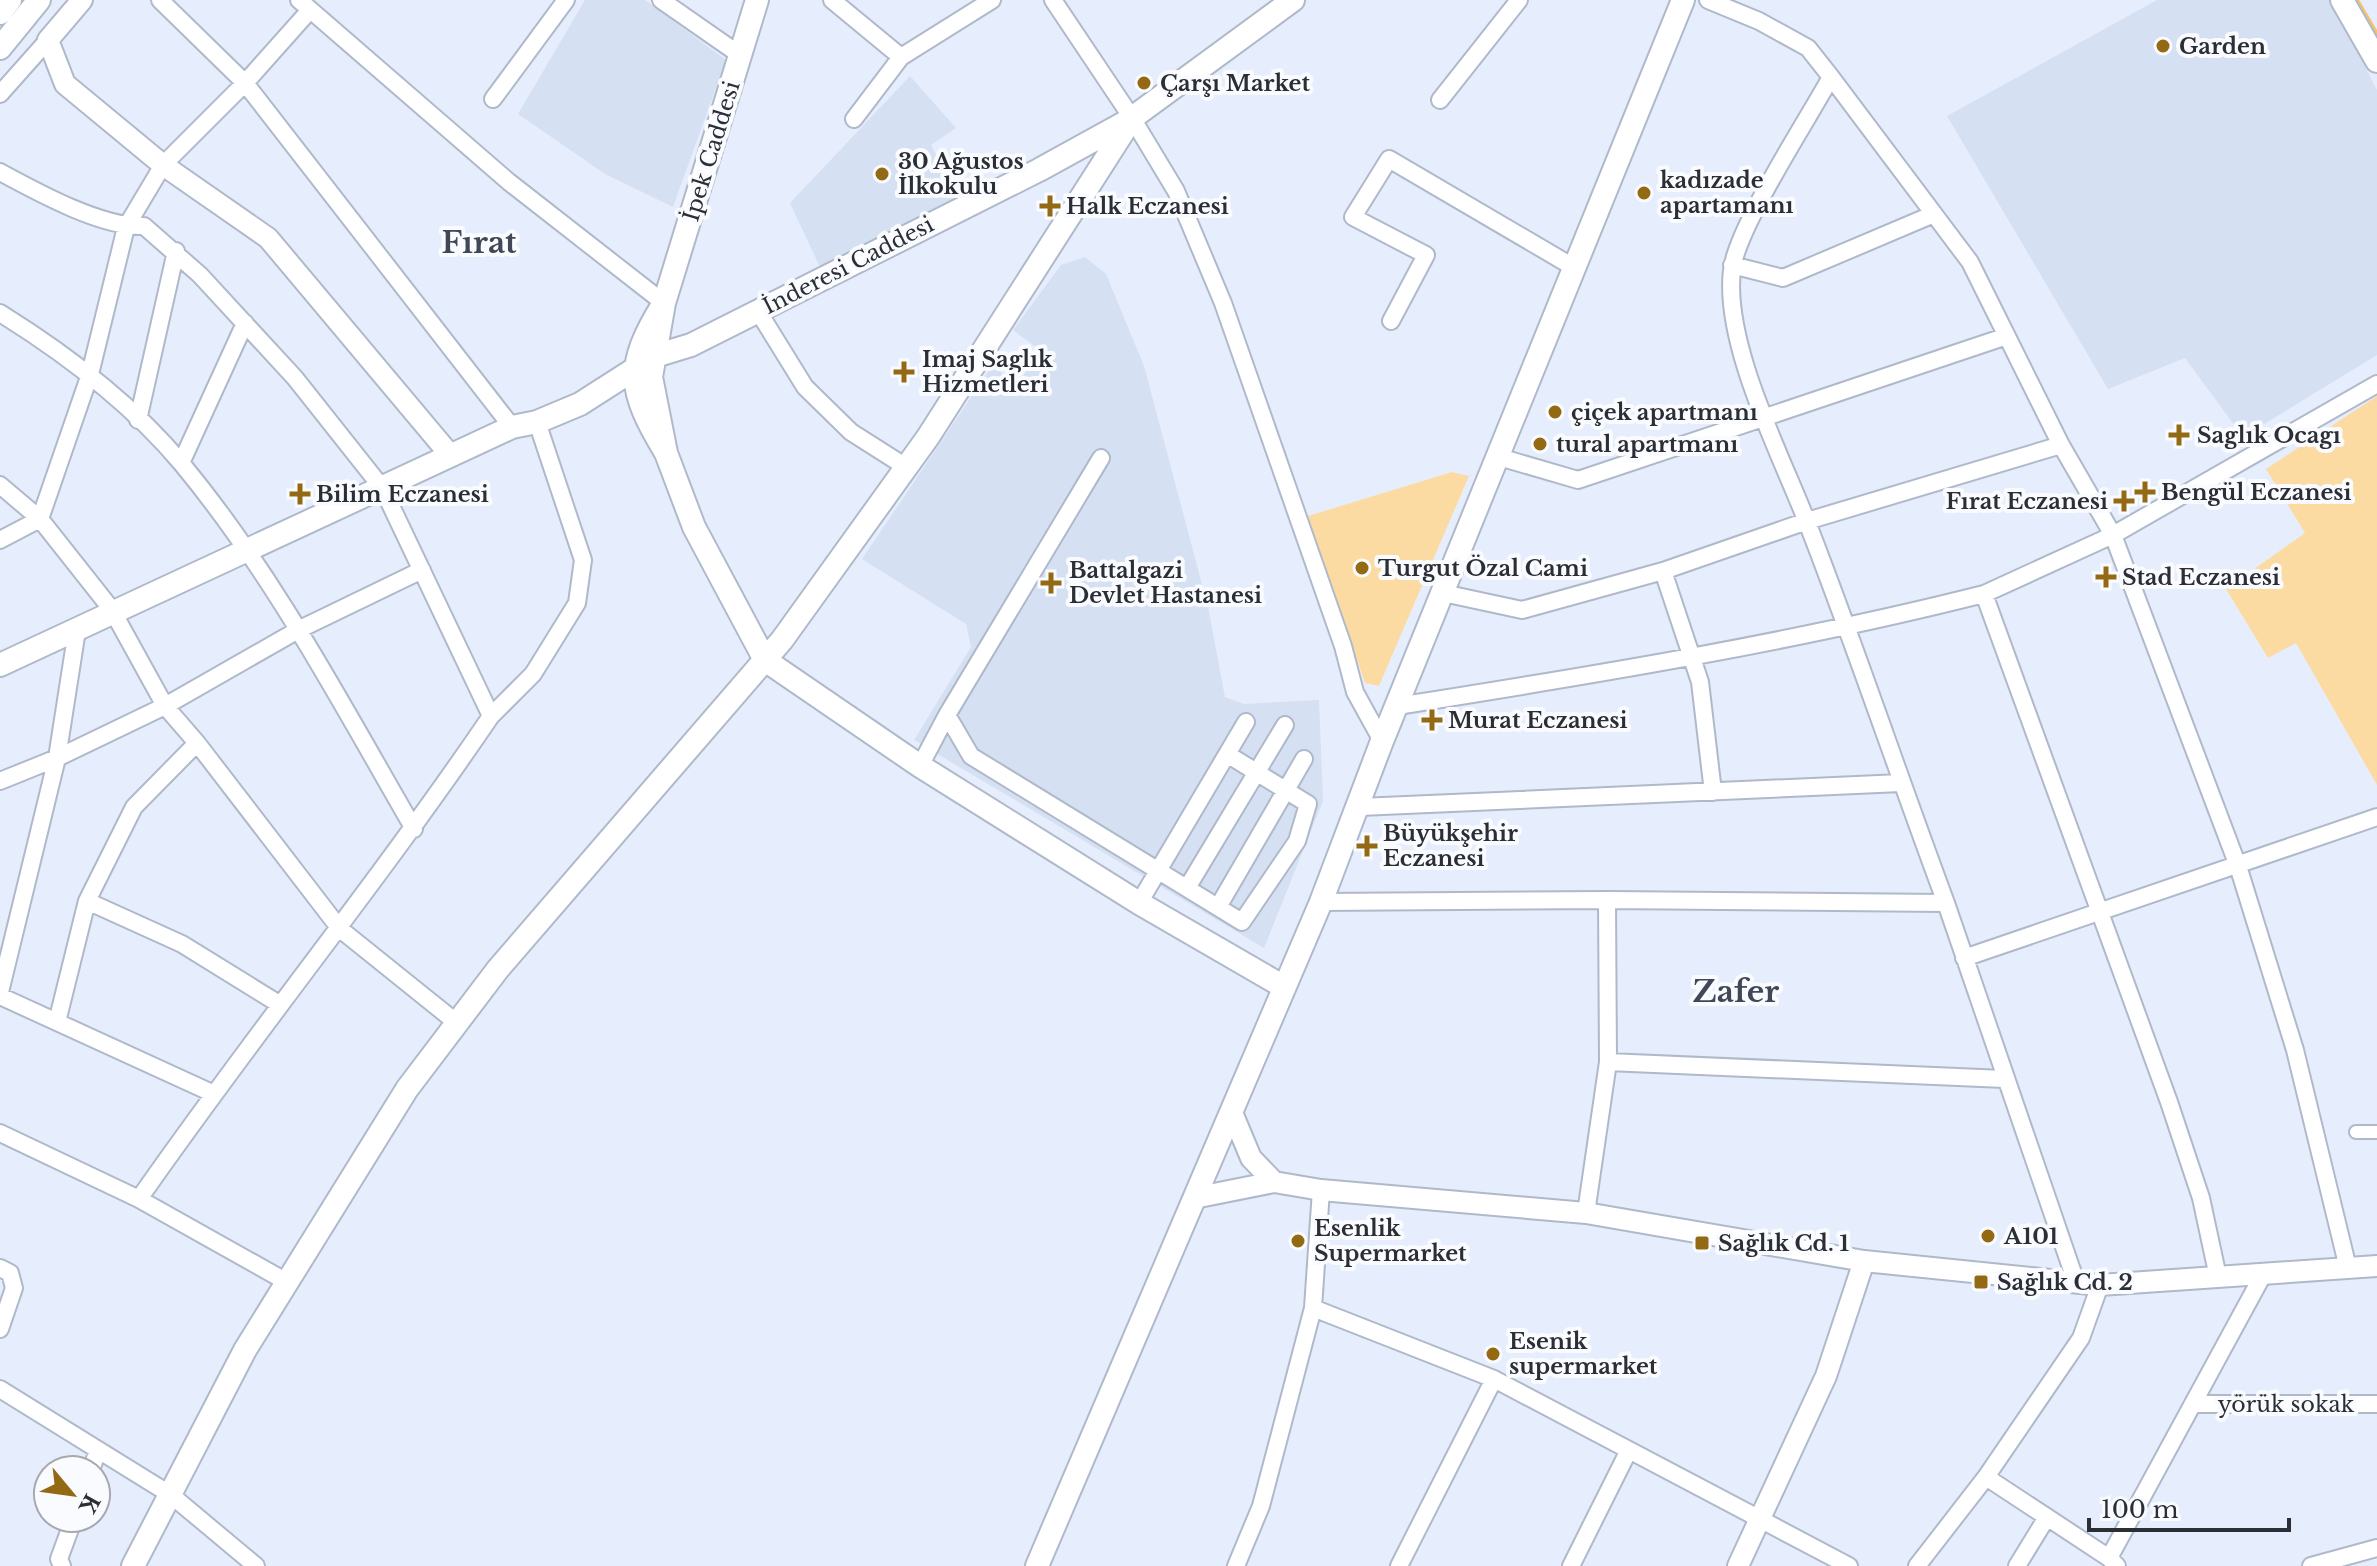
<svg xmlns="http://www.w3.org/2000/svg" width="2377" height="1566" font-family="'Libre Baskerville',serif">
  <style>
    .built { fill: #d5e0f3 }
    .green { fill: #fcdba2 }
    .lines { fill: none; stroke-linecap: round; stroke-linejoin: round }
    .stream { stroke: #f5c36a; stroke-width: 4 }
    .pedestrian-casing { stroke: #afb9ca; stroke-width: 16 }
    .minor-casing { stroke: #afb9ca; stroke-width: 20 }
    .tertiary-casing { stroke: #afb9ca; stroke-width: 24 }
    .secondary-casing { stroke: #afb9ca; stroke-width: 26 }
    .pedestrian { stroke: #fff; stroke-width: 12 }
    .minor { stroke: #fff; stroke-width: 16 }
    .tertiary { stroke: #fff; stroke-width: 20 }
    .secondary { stroke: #fff; stroke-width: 22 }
    .poi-dot { fill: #936a13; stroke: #f9fbff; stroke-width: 3 }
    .labels { text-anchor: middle; stroke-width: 8; stroke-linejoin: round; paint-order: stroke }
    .poi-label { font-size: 22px; font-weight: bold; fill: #2b2e35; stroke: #f9fbff; text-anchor: start }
    .street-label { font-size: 22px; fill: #2b2e35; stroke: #f9fbff }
    .district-label { font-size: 30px; font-weight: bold; fill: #404857; stroke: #f9fbff }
  </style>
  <rect width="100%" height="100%" fill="#e6eefd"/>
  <!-- built -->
  <path class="built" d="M 585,0 L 645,0 L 726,60 L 673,207 L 605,174 L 518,114 Z
    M 2157,0 L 2331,0 L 2377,90 L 2377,355 L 2243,437 L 2185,358 L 2108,389 L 1947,116 Z
    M 910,76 L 956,128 L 931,145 L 962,203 L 820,267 L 790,203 Z
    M 1085,257 L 1106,274 L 1144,366 L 1208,607 L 1225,697 L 1244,704 L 1319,700 L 1323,801 L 1264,948 L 914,740 L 971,647 L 966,624 L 862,559 L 992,366 L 1017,384 L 1041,351 L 1013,330 L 1061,265 Z"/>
  <!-- green -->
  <path class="green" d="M 2377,396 L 2377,785 L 2296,643 L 2268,658 L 2226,589 L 2305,533 L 2266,469 Z
    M 1452,472 L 1469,476 L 1379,686 L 1365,683 L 1308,516 Z"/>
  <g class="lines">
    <!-- stream -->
    <path class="stream" d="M 2357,0 L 2377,34"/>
    <defs>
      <path id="pedestrian" d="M 2356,1132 L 2377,1132"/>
      <path id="minor" d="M 160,0 L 245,83 L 512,427
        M 299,0 L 509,182 L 664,303
        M 661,0 L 740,55
        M 832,0 L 901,57 L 992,0
        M 1053,0 L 1132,118 L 1176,191 L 1223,303 L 1343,646 L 1355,692 L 1382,741
        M 1708,0 L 1759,21 L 1808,48 L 1831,77 L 1970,262 L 2061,445 L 2113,535 L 2238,866 L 2295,1050 L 2348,1268
        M 1831,77 C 1808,119 1736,229 1732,270 C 1723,343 1780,453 1807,522 C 1856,648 1899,777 1946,903
        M 0,94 L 48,40
        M 493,99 L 566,0
        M 1440,100 L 1519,0
        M 854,119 L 901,57
        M 0,172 C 37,192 102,228 144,226 L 200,275 L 295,378 L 383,489 L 491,716 L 533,674 L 577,603 L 583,560 L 537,422
        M 1732,265 L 1783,278 L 1934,214
        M 758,311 L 805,387 L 851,432 L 906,467
        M 0,313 C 66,354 132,404 182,464 C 274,575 342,705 414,829
        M 1391,321 L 1426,255 L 1353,217 L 1389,159 L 1575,268
        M 138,420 L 176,251
        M 1499,457 L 1578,480 L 2007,336
        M 1101,458 L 947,715 L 971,756 L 1242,922 L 1297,841 L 1308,804 L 1227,754
        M 181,463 L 245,323
        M 0,485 L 40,519 L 0,540
        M 1663,571 L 1700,682 L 1713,792
        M 1443,593 L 1522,610 L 1663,571 L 1807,521 L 2061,445
        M 1984,594 L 2113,535 L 2377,384
        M 1397,706 C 1594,675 1790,643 1984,594 L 2169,1102 L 2201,1198 L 2218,1277
        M 197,743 L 165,706 L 112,610 L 40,519 L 90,374 L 126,227 L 163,165 L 245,83 L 310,10
        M 920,766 L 947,715
        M 0,781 L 57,758 L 165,706 L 298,630 L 422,570
        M 1360,807 L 1901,783
        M 1187,888 L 1285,725
        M 1607,900 L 1946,903 L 2076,1282
        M 87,901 L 134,807 L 197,743 L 340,929 L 457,1023
        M 1321,902 L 1607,900 L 1608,1062 L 1586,1213
        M 1139,903 L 1246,722
        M 1218,907 L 1304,759
        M 1964,958 L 2377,817
        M 0,992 L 57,758 L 77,630
        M 0,996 L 212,1093
        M 57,1022 L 87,901 L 182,944 L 279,1004
        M 1608,1062 L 2004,1079
        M 0,1133 L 139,1199 C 253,1035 379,881 491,716
        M 139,1199 L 287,1282
        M 0,1268 L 10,1273 L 14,1288 L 0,1329
        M 1313,1308 L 1494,1379
        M 0,1389 L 171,1495 L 256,1566
        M 2196,1404 L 2377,1404
        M 91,1470 L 98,1450
        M 1986,1477 L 2109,1558
        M 62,1566 L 59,1559 L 74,1518
        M 1236,1566 L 1261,1506 L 1313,1308 L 1321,1190
        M 1399,1566 L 1494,1379 L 1849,1566
        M 1571,1566 L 1628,1452
        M 1917,1566 L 1986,1477 L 2081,1338 L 2100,1285
        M 2017,1566 L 2047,1517
        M 2117,1566 L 2109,1558 L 2264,1273
        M 2311,1566 L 2377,1548"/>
      <path id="tertiary" d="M 82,0 L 48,40 L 65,84 L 163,165 L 268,238 L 451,456
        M 1233,1115 L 1251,1158 L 1274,1182
        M 1194,1198 L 1274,1182 L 1321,1190 L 1586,1213 L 1864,1261 L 2100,1285 L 2377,1266
        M 1738,1566 L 1826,1376 L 1864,1261"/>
      <path id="secondary" d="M 2342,0 L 2377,61
        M 0,13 L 10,0
        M 0,48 L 39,0
        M 664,303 L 757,0
        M 666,453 C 628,390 624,367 664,303 L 651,377 L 666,453 L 694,527 L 765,660 L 920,766 L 1139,903 L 1284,987
        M 0,665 L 512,427 L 537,422 L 580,404 L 655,356 L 691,345 L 1039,170 L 1128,121
        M 133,1566 L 245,1350 L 407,1089 L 498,969 L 782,640 L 928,437 L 1132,118 L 1293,0
        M 1037,1566 L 1321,902 L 1382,741 L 1683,0"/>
    </defs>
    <!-- pedestrian casing -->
    <use href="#pedestrian" class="pedestrian-casing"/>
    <!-- minor casing -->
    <use href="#minor" class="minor-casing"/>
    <!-- tertiary casing -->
    <use href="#tertiary" class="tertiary-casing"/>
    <!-- secondary casing -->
    <use href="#secondary" class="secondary-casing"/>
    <!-- pedestrian -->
    <use href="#pedestrian" class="pedestrian"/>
    <!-- minor -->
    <use href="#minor" class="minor"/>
    <!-- tertiary -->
    <use href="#tertiary" class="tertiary"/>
    <!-- secondary -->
    <use href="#secondary" class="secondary"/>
  </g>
  <!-- markers -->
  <g class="poi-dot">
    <circle cx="2163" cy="46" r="8"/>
    <circle cx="1144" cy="83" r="8"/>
    <circle cx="882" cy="174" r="8"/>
    <circle cx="1644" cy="193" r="8"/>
    <path d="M1046 194h8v8h8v8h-8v8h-8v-8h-8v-8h8z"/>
    <path d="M900 360h8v8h8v8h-8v8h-8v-8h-8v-8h8z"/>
    <circle cx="1555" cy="412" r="8"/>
    <path d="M2175 423h8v8h8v8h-8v8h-8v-8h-8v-8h8z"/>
    <circle cx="1540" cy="444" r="8"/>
    <path d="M2141 480h8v8h8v8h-8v8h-8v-8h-8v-8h8z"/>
    <path d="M296 482h8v8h8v8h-8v8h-8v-8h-8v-8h8z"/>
    <path d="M2120 489h8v8h8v8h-8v8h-8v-8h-8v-8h8z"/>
    <circle cx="1362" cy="568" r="8"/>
    <path d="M2102 565h8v8h8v8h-8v8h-8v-8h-8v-8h8z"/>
    <path d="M1047 571h8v8h8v8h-8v8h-8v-8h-8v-8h8z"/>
    <path d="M1428 708h8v8h8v8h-8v8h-8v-8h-8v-8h8z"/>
    <path d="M1363 834h8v8h8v8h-8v8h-8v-8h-8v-8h8z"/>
    <circle cx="1988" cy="1236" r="8"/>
    <circle cx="1298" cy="1241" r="8"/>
    <rect x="1694" y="1235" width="16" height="16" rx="4"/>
    <rect x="1973" y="1274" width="16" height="16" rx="4"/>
    <circle cx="1493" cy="1354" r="8"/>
  </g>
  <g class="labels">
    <!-- poi labels -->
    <g class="poi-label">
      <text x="2179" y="54">Garden</text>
      <text x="1160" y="91">Çarşı Market</text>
      <text x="898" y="169">30 Ağustos<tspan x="898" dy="25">İlkokulu</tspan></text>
      <text x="1660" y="188">kadızade<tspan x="1660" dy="25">apartamanı</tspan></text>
      <text x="1066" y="214">Halk Eczanesi</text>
      <text x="922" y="367">Imaj Saglık<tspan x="922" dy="25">Hizmetleri</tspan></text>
      <text x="1571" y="420">çiçek apartmanı</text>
      <text x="2197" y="443">Saglık Ocagı</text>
      <text x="1556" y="452">tural apartmanı</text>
      <text x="2161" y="500">Bengül Eczanesi</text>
      <text x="316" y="502">Bilim Eczanesi</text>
      <text x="2108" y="509" text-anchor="end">Fırat Eczanesi</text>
      <text x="1378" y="576">Turgut Özal Cami</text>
      <text x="1069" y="578">Battalgazi<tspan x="1069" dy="25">Devlet Hastanesi</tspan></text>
      <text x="2122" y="585">Stad Eczanesi</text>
      <text x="1448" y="728">Murat Eczanesi</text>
      <text x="1383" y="841">Büyükşehir<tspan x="1383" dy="25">Eczanesi</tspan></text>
      <text x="1314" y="1236">Esenlik<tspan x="1314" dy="25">Supermarket</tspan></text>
      <text x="2004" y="1244">A101</text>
      <text x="1718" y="1251">Sağlık Cd. 1</text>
      <text x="1997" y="1290">Sağlık Cd. 2</text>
      <text x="1509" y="1349">Esenik<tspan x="1509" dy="25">supermarket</tspan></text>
    </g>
    <!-- street labels -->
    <g class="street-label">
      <text transform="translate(711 151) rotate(-73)" y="8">İpek Caddesi</text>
      <text transform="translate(848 265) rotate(-27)" y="8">İnderesi Caddesi</text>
      <text x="2286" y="1412">yörük sokak</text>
    </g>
    <!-- district labels -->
    <g class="district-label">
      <text x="479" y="253">Fırat</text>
      <text x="1736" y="1002">Zafer</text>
    </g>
  </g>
  <!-- north arrow -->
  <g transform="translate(72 1494) rotate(119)"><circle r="38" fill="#f9fbff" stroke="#a7a9ae" stroke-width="2"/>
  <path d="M0-6L14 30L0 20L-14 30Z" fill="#936a13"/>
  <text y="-12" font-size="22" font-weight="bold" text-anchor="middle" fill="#2b2e35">K</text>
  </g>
  <!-- scale -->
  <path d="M2089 1518v12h200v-12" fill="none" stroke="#2b2e35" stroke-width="4"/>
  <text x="2101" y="1518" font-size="24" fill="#2b2e35" stroke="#f9fbff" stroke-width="6" paint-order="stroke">100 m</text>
</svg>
